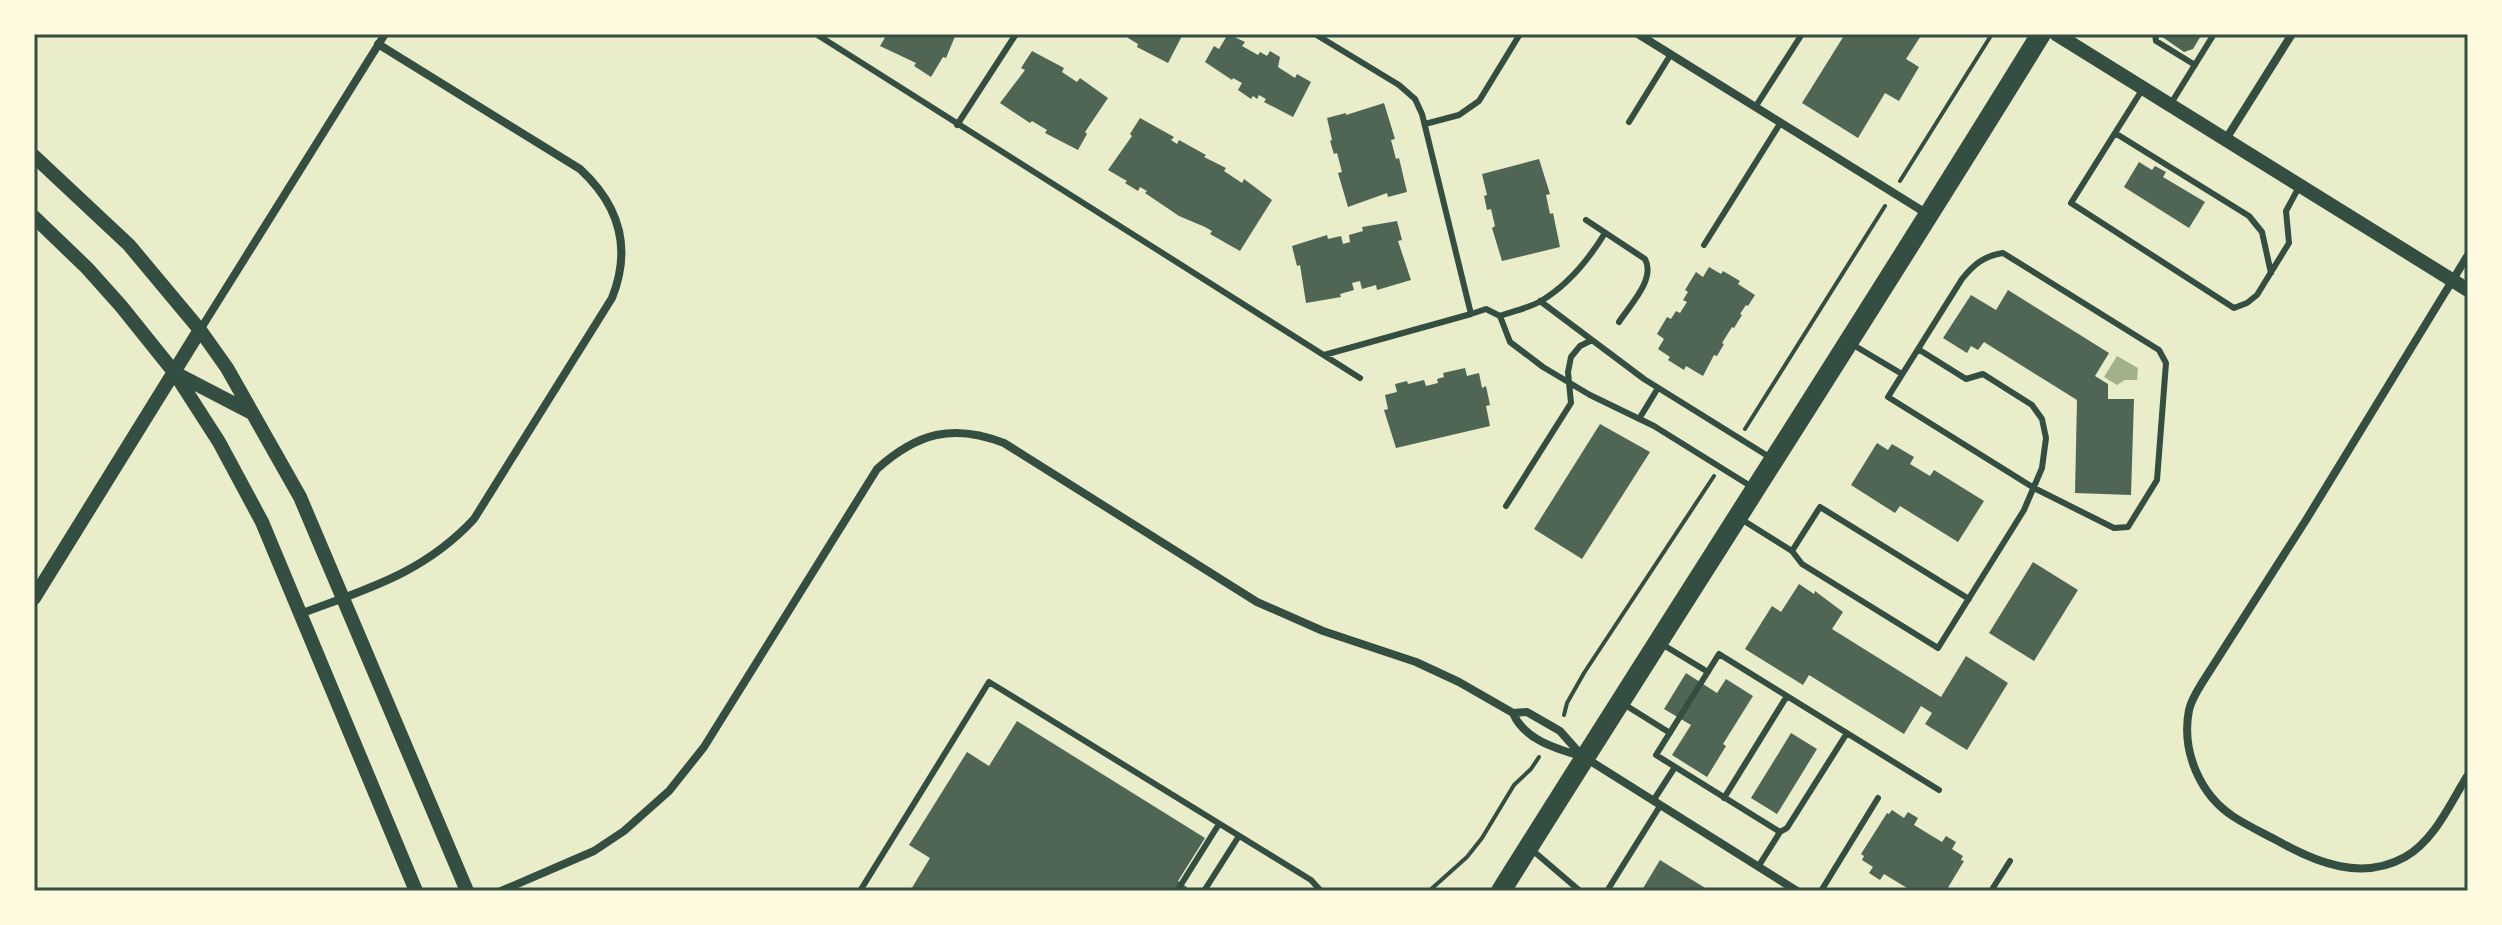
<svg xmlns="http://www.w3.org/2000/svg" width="2502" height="925" font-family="'Roboto Serif',serif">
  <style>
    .water { fill: #a3b18a }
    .building { fill: #4f6655 }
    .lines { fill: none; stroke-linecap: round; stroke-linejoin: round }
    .path { stroke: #344e41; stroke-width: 4 }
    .service { stroke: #344e41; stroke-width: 6 }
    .minor { stroke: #344e41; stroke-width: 8 }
    .tertiary { stroke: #344e41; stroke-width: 14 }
    .primary { stroke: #344e41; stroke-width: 20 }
    .neatline { fill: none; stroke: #344e41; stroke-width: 3 }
  </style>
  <rect width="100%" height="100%" fill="#e9edc9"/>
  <!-- water -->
  <path class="water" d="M 2117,356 L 2138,368 L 2137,380 L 2125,380 L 2117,385 L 2104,377 Z"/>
  <!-- building -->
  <path class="building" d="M 887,34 L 956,34 L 946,58 L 943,57 L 931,77 L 914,66 L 916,63 L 880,46 Z
    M 1131,34 L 1183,34 L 1168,63 L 1137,47 L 1138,44 L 1128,38 Z
    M 1228,34 L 1245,42 L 1242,46 L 1258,55 L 1260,52 L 1267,56 L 1270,51 L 1280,57 L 1278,67 L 1295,78 L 1297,74 L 1311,82 L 1293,117 L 1264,102 L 1266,99 L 1259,95 L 1257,99 L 1253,96 L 1251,99 L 1238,90 L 1242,83 L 1233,78 L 1232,80 L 1205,62 L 1214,46 L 1219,49 Z
    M 1845,34 L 1922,34 L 1906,59 L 1919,67 L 1899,101 L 1885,93 L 1858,138 L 1802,103 Z
    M 2158,34 L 2202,34 L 2193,49 L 2184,52 Z
    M 1032,51 L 1064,68 L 1062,72 L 1077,82 L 1080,78 L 1108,98 L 1085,132 L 1087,134 L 1078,150 L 1045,133 L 1047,130 L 1032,121 L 1030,123 L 1000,103 L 1025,70 L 1021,68 Z
    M 1384,103 L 1395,139 L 1391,140 L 1396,159 L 1399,158 L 1407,192 L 1388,197 L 1387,193 L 1348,207 L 1338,173 L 1342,172 L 1337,153 L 1334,154 L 1330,141 L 1332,140 L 1327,118 L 1346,113 L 1346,115 Z
    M 1140,118 L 1174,137 L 1171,140 L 1177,144 L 1179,140 L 1206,155 L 1204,157 L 1226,168 L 1224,171 L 1242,183 L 1244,179 L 1272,200 L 1240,251 L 1210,234 L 1212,231 L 1205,227 L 1179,216 L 1145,193 L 1147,191 L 1140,187 L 1138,191 L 1125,183 L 1127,181 L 1108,170 L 1132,136 L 1130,134 Z
    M 1539,159 L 1550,194 L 1546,195 L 1550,214 L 1553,213 L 1560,247 L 1502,261 L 1492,228 L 1495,226 L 1491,209 L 1487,210 L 1484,196 L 1487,195 L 1482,174 Z
    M 2139,162 L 2152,170 L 2155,166 L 2166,172 L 2163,177 L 2205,202 L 2189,228 L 2124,187 Z
    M 1397,221 L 1402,240 L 1398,241 L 1411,280 L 1377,290 L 1376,285 L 1362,289 L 1360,281 L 1352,283 L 1354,290 L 1340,294 L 1341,297 L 1306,303 L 1300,265 L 1297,266 L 1292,246 L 1327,235 L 1328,239 L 1341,236 L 1343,244 L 1350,242 L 1349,235 L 1363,231 L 1362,227 Z
    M 1709,267 L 1721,274 L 1723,271 L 1740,281 L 1738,284 L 1755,295 L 1748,306 L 1746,305 L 1740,314 L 1742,315 L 1734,328 L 1732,327 L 1722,343 L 1724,344 L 1717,356 L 1714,355 L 1703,376 L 1686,366 L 1684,370 L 1668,360 L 1670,357 L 1658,349 L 1664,339 L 1657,334 L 1667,317 L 1671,319 L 1676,311 L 1680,313 L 1687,302 L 1683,300 L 1688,292 L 1685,290 L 1696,272 L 1703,277 Z
    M 2008,290 L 2109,353 L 2095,376 L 2108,384 L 2108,399 L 2134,399 L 2131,495 L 2075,493 L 2077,400 L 1984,342 L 1978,350 L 1971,346 L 1967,353 L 1943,338 L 1971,295 L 1996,310 Z
    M 1465,368 L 1467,376 L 1479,373 L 1482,388 L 1486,386 L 1490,405 L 1486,406 L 1490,426 L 1396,448 L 1384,410 L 1388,409 L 1385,395 L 1397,392 L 1395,384 L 1407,381 L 1408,384 L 1424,380 L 1426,386 L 1438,383 L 1437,379 L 1444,377 L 1443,373 Z
    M 1600,424 L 1650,452 L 1582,559 L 1534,529 Z
    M 1877,443 L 1888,450 L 1892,444 L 1914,457 L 1910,464 L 1930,476 L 1934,470 L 1984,501 L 1958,542 L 1900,506 L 1895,513 L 1851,485 Z
    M 2033,562 L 2078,590 L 2034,661 L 1989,633 Z
    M 1799,584 L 1814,594 L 1815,591 L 1843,612 L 1832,629 L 1941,697 L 1966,656 L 2008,683 L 1967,750 L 1925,724 L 1932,713 L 1921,706 L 1904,734 L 1809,675 L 1803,685 L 1745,649 L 1772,606 L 1781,612 Z
    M 1686,673 L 1717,693 L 1726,679 L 1753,696 L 1723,744 L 1726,746 L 1707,777 L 1672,755 L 1691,725 L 1664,709 Z
    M 1017,721 L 1205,838 L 1178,881 L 1188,888 L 1186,891 L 910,891 L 930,858 L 909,845 L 967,752 L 989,766 Z
    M 1791,733 L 1817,749 L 1777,814 L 1751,798 Z
    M 1892,810 L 1904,818 L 1908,812 L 1918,818 L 1914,825 L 1942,842 L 1946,836 L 1956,842 L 1952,849 L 1963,856 L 1961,860 L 1964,861 L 1946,891 L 1912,891 L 1884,874 L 1880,880 L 1869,873 L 1873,867 L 1862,860 L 1864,856 L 1861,854 L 1887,813 L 1889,814 Z
    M 1660,860 L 1710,891 L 1642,890 Z"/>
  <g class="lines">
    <!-- path -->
    <path class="path" d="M 1900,181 L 1992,34
      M 1745,429 L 1885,206
      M 1564,715 L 1567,703 L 1584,673 L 1714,476
      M 1429,891 L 1467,857 L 1482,838 L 1514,785 L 1531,769 L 1539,757"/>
    <!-- service -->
    <path class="service" d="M 816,34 L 1360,378
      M 1315,34 L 1399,85 L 1415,99 L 1422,114 L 1471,314 L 1324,355
      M 2155,34 L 2156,41 L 2195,65
      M 2142,90 L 2071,203 L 2234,308 L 2247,303 L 2257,295 L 2289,243 L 2286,211 L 2300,185
      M 2170,105 L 2214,34
      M 1756,106 L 1802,34
      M 1629,122 L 1671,54
      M 1425,124 L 1459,115 L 1479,101 L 1520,34
      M 957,125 L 1016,34
      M 2115,133 L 2249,216 L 2262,232 L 2271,273
      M 1586,220 L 1645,259 C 1656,279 1630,305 1619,322
      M 1704,245 L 1781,122
      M 2003,253 L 2159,350 L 2166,363 L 2157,480 L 2128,527 L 2114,528 L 2034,488 L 1888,397 L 1962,279 C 1974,264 1984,256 2003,253 Z
      M 1540,301 L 1644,379 L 1771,458
      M 1471,314 L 1486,309 L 1500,316 L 1510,342 L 1543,367 L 1590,395 L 1654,426 L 1752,487
      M 1500,316 C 1513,311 1529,308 1541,301 C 1568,285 1589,259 1605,233
      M 1850,343 L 1902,374
      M 1639,419 L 1658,388
      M 1506,506 L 1571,403 L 1568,372 L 1571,357 L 1580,346 L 1592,340
      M 1741,519 L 1792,551 L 1802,564 L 1938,648 L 2024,510 L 2042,468 L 2046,438 L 2042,419 L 2032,405 L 1983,374 L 1966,379 L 1918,349
      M 1792,551 L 1820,507 L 1969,599
      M 1660,643 L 1708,672
      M 1622,703 L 1670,733
      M 1724,798 L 1787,696
      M 1653,801 L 1675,767
      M 1780,832 L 1656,755 L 1719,654 L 1939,790
      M 1531,849 L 1580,891
      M 1758,867 L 1780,832 L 1787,828 L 1847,733
      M 860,891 L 989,682 L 1311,880 L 1321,891
      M 1177,891 L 1219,824
      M 1204,891 L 1239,836
      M 1607,891 L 1660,806
      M 1821,891 L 1878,798
      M 1991,891 L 2010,861"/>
    <!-- minor -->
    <path class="minor" d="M 1638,34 L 1929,215
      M 2226,139 L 2292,34
      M 2468,255 L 2306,520 L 2202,683 C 2197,691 2191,701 2189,710 C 2181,751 2200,795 2234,817 C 2248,826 2263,833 2278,841 C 2317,863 2362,881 2405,857 C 2435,840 2450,803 2468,775
      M 200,330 L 385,34
      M 300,614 C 367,589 424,573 474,519 L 612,298 C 632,248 619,205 580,169 L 378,44
      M 1513,713 C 1524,740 1557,749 1584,757 L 1797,891
      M 501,891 L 594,851 L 624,831 L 669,791 L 704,747 L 877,469 C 917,433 953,423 1004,443 L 1257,602 L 1323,631 L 1416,662 L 1459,682 L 1513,713 L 1527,712 L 1560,731 L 1583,757"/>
    <!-- tertiary -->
    <path class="tertiary" d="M 2056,34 L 2468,290
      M 34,156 L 129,245 L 200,330 L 227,368 L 300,497 L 467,891
      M 34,217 L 87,268 L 121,306 L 174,372 L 219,442 L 262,522 L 416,891
      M 175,373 L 252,413
      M 34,598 L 200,330"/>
    <!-- primary -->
    <path class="primary" d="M 1501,891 C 1680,605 1864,322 2041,34"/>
  </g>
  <!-- border -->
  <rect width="2502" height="925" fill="none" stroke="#fefae0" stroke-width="72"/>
  <rect x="36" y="36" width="2430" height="853" class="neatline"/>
</svg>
